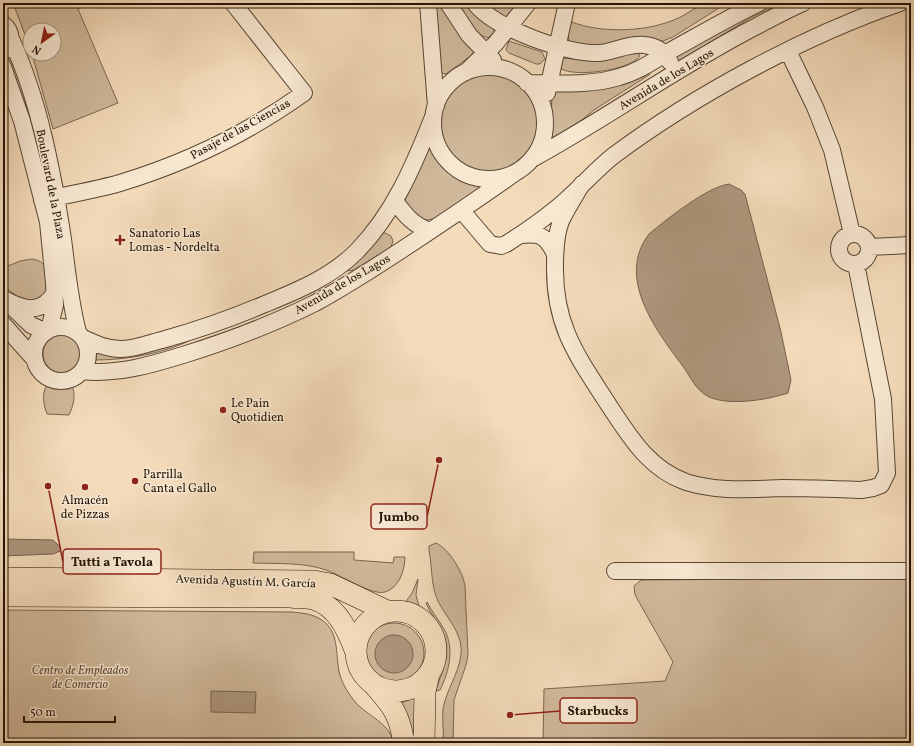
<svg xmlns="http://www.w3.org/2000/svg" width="914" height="746" font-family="Vollkorn,serif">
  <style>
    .green { fill: #d0b99b; stroke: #7a6650 }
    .water { fill: #ad977d; stroke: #76624d }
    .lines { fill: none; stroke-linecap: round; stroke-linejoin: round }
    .minor-casing { stroke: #574533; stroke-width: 18 }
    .major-casing { stroke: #231306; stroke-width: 22 }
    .minor { stroke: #f8e8d2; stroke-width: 16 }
    .major { stroke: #f4dbba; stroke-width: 21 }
    .poi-dot { fill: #8f2418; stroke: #f8e8d2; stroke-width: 1.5 }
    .labels { text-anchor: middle; stroke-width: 3; stroke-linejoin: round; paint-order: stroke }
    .street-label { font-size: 12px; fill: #231306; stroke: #f8e8d2 }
    .poi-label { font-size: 12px; fill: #231306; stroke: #f8e8d2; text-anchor: start }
    .park-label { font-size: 12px; font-style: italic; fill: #604d3a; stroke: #f8e8d2 }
    .leader { fill: none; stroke: #8f2418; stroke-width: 1.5 }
    .callout-dot { fill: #8f2418; stroke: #f8e8d2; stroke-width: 1.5 }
    .callout { fill: #f8e8d2; stroke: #8f2418; stroke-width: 1.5 }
    .callout-label { font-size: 13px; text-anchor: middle; font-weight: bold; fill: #231306 }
  </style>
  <rect width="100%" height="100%" fill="#f4dbba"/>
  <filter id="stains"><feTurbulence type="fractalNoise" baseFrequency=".005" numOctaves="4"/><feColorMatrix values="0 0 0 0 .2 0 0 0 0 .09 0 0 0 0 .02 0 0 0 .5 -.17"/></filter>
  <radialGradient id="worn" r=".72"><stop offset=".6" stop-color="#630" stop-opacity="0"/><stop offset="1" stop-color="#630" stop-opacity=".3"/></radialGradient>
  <!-- green -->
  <path class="green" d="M 13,3 L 88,3 L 78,9 L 118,103 L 53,129 L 32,54 L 54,54 L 54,30 L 30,30 L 30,48 Z
    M 433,3 L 440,3 L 460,33 L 475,49 L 472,55 L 446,74 L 441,73 Z
    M 455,3 L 468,3 L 493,28 L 494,32 L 488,38 C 473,34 463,15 455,3 Z
    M 479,3 L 518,3 L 507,18 Z
    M 704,3 L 727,3 L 673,37 L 663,41 L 653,40 L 607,49 L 569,43 L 568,30 L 572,22 C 600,33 643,32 671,21 C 683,17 693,9 704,3 Z
    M 768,3 L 782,3 L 750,18 L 680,61 L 676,62 L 675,55 L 746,13 Z
    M 509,41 L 542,52 L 545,59 L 540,64 L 536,64 L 509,53 L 506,50 Z
    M 12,50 L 44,165 L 45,186 L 3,57 Z
    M 630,52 L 639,54 L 640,56 C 632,70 570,79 559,67 L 562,58 L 588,60 Z
    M 651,71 L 649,75 L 594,110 L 558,139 L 553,140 L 551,137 L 552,87 Z
    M440 123a49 49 0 1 1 98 0a49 49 0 1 1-98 0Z
    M 429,146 L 449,169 L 461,177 L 479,183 L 481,185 L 481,189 C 463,201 442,222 420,220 L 407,206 L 405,200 Z
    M 385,233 L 391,236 L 393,241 L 391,247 L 354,270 L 347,271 L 345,268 L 377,234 Z
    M 32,259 C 51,262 47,276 49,292 L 39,302 L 24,301 L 3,286 L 3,268 L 20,261 Z
    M43 354a19 19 0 1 1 38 0a19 19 0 1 1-38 0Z
    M 195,338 C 167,353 127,360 96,360 L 97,349 Z
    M 47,385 L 63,387 L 71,385 C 77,393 73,407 69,415 L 47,414 C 44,406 41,394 47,385 Z
    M 436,543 C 449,549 463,572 465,586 L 468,655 L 466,665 L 454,700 L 453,743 L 443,743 C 444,732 442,720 443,709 C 446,690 459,674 461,654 C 463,630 443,616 436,596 C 431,582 432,565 429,551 L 429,546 Z
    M 254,552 L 354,552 L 354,560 L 393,563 L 394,557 L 405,557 C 405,570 399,588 385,592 C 372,596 341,575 326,570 C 303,562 277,564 253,563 Z
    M 911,578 L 911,743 L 543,743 L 544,689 L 665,681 L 673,662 L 635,595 L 634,586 L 641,580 Z
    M 418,579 L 416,595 L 420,610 L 418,612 L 405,603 L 412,593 Z
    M 427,602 C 432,612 439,620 444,629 C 455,648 449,672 440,690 L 436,691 C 441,671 453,655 443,633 C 438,622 430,614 426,603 Z
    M 3,610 L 292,612 C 299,613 307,613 314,616 C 340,626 335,649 339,671 C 341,682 349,695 356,703 C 367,715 393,726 393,743 L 3,743 Z
    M364 653a30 30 0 1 1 60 0a30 30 0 1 1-60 0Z
    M 420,696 L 414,743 L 401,703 Z"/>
  <!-- water -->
  <path class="water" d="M 729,184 L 741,190 L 745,194 L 781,332 L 791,380 L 788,393 C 767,400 730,406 709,397 C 695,390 691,377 682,365 C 655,329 616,277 649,234 C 667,219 707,187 729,184 Z
    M 3,539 L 53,540 L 61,548 L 60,551 L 53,554 L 3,556 Z
    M375 654a19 19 0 1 1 38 0a19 19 0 1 1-38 0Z
    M 211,691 L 256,692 L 255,713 L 211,712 Z"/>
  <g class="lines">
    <defs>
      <path id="minor" d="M 428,3 L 436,106
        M 448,3 L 469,35 L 493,60
        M 475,3 C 493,28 569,55 599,53 C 614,52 629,43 644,45 C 656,46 665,52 670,62
        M 3,24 C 13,32 13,44 3,52
        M 11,39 C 39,99 53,173 63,239 C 67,270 70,302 78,332
        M 788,51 L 815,107 L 832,150 L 852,234
        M 3,67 L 22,121 L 48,222 L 54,283 L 55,305 L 49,330
        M433 123a56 56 0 1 1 112 0a56 56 0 1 1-112 0Z
        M 466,72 L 496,43 L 528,3
        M 527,83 C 557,83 590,86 619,77 C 638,72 653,61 670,51 C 699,35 728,18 759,3
        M 547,93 L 567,3
        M 532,159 C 609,117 679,66 757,26 C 772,18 787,10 803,3
        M 582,184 C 575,196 567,208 561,221 C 556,234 555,251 555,266 C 554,327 578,357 610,407 C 630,437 649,469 686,482 C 717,492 750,489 782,488 C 808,488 835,489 861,490 L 873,488 L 881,485 L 887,473 L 883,399 L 856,264
        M 42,200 C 68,195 95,190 120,183 C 186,163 248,133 304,93 L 233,3
        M 395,201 C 405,215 413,225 430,231
        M 462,211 L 490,244 L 501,246 L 506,244 C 522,234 538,223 553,211 C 575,194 592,173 613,156 C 695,95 804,36 900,3
        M839 249a15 15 0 1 1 30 0a15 15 0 1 1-30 0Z
        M 521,235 C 541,233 546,236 555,254
        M 869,247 L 911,245
        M 4,299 C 24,310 42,315 55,292
        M 8,303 L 31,325 L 46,332
        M 3,324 L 35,360
        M34 354a27 27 0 1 1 54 0a27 27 0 1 1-54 0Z
        M 83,338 C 96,344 107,349 121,349 C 135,349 149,343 162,340 C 198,330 232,318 265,304 C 299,290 331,277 357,251 C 394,213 414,165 433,117
        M 82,371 C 116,375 151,365 183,355 C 228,341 273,324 315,303 C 345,287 374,268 403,249 C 441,224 478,199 515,173
        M 615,571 L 911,571"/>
      <path id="major" d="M 3,578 L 314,581 L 330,584 L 387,611
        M 3,596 L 291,597 C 298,598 306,597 313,599 C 337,606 347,629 355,650
        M356 651a40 40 0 1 1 80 0a40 40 0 1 1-80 0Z
        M 374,685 C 393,707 399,713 404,743
        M 424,743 L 425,692 L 429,674"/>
    </defs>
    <!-- minor casing -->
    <use href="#minor" class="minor-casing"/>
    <!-- major casing -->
    <use href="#major" class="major-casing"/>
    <!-- minor -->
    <use href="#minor" class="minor"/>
    <!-- major -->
    <use href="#major" class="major"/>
  </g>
  <!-- markers -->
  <g class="poi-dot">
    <path d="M118 234h4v4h4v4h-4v4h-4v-4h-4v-4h4z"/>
    <circle cx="223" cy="410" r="4"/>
    <circle cx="135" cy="481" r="4"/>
    <circle cx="85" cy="487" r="4"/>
  </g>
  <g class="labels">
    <!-- street labels -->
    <g class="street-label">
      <text transform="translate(666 79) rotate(-31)" y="4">Avenida de los Lagos</text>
      <text transform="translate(240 129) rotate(-29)" y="4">Pasaje de las Ciencias</text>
      <text transform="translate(51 184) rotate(79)" y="4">Boulevard de la Plaza</text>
      <text transform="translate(342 284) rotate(-30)" y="4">Avenida de los Lagos</text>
      <text transform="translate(246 581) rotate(2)" y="4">Avenida Agustín M. García</text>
    </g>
    <!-- poi labels -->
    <g class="poi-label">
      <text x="129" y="237">Sanatorio Las<tspan x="129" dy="14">Lomas - Nordelta</tspan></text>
      <text x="231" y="407">Le Pain<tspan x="231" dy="14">Quotidien</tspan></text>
      <text x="143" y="478">Parrilla<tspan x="143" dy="14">Canta el Gallo</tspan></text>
      <text x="85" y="504" text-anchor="middle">Almacén<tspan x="85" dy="14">de Pizzas</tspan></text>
    </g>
    <!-- park labels -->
    <g class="park-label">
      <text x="80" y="674">Centro de Empleados<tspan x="80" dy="14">de Comercio</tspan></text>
    </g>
  </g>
  <!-- callouts -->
  <path class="leader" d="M439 460L427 517M48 486L63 562M510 715L560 711"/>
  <g class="callout-dot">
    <circle cx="439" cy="460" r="4"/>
    <circle cx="48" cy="486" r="4"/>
    <circle cx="510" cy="715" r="4"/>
  </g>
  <g class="callout">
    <rect x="371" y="504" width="56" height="25" rx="4"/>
    <rect x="63" y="549" width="98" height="25" rx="4"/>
    <rect x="560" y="698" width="77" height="25" rx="4"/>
  </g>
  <g class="callout-label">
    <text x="399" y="521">Jumbo</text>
    <text x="112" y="566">Tutti a Tavola</text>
    <text x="598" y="715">Starbucks</text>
  </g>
  <!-- margin -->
  <rect width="914" height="746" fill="none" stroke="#f4dbba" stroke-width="16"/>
  <rect x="4" y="4" width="906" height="738" fill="none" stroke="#231306" stroke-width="2"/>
  <rect x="8" y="8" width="898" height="730" fill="none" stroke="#231306"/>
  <!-- north arrow -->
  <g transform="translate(42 42) rotate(213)"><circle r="19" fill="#f8e8d2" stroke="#a39380"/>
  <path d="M0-3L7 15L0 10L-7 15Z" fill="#8f2418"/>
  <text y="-6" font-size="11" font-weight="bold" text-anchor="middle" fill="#231306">N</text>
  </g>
  <!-- scale -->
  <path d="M24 716v6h91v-6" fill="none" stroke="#231306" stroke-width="2"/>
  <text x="30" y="716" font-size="12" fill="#231306" stroke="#f8e8d2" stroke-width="3" paint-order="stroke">50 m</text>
  <rect width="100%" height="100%" filter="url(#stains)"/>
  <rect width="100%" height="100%" fill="url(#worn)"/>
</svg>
